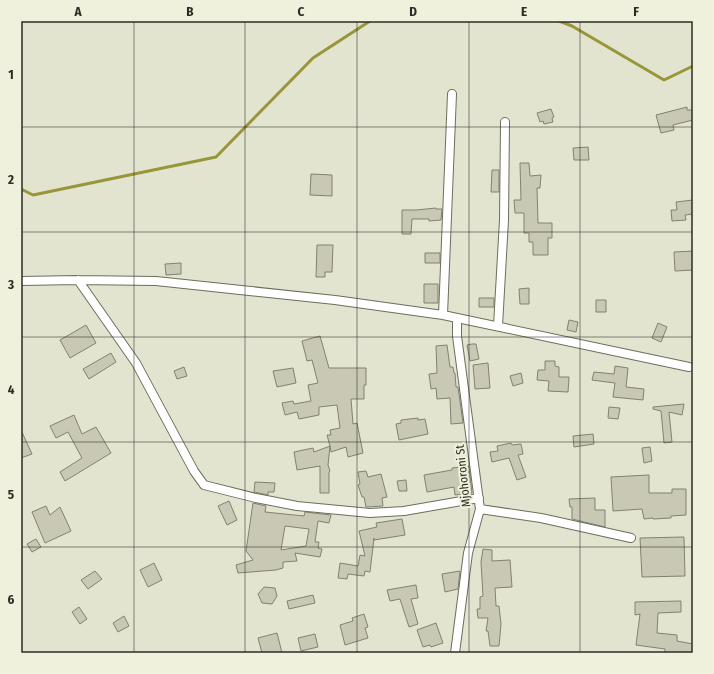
<svg xmlns="http://www.w3.org/2000/svg" width="714" height="674" font-family="'Fira Sans Condensed',sans-serif">
  <style>
    .lines { fill: none; stroke-linecap: round; stroke-linejoin: round }
    .stream { stroke: #989638; stroke-width: 3 }
    .building { fill: #c8c8b4; stroke: #81826f; fill-rule: evenodd }
    .street-casing { stroke: #6d6e5b; stroke-width: 10 }
    .street { stroke: #fff; stroke-width: 8 }
    .grid { fill: none; stroke: #2c2c24; stroke-width: 1; stroke-opacity: 0.55 }
    .labels { text-anchor: middle; stroke-width: 4; stroke-linejoin: round; paint-order: stroke }
    .street-label { font-size: 12px; fill: #2c2c24; stroke: #f0f1dc }
    .neatline { fill: none; stroke: #2c2c24; stroke-width: 1.5 }
    .grid-label { font-size: 13px; text-anchor: middle; font-weight: bold; fill: #2c2c24 }
  </style>
  <rect width="100%" height="100%" fill="#e3e4cf"/>
  <g class="lines">
    <!-- stream -->
    <path class="stream" d="M 559,21 L 572,26 L 664,80 L 693,66
      M 21,189 L 33,195 L 216,157 L 313,58 L 370,21"/>
  </g>
  <!-- building -->
  <path class="building" d="M 687,107 L 687,110 L 693,110 L 693,120 L 673,125 L 674,130 L 661,133 L 656,115 Z
    M 551,109 L 554,117 L 552,118 L 553,122 L 544,124 L 543,121 L 540,122 L 537,113 Z
    M 588,147 L 589,160 L 574,160 L 573,148 Z
    M 520,163 L 529,163 L 530,176 L 541,175 L 540,188 L 537,188 L 538,223 L 552,223 L 552,238 L 548,238 L 548,255 L 533,255 L 533,242 L 529,242 L 529,233 L 524,233 L 524,213 L 515,213 L 514,200 L 521,200 Z
    M 492,170 L 499,170 L 499,192 L 491,192 Z
    M 311,174 L 332,175 L 332,196 L 310,195 Z
    M 693,200 L 693,214 L 685,215 L 686,220 L 672,221 L 671,210 L 677,210 L 676,202 Z
    M 436,208 L 436,209 L 442,209 L 441,220 L 429,221 L 429,219 L 412,219 L 411,234 L 402,234 L 402,210 L 416,210 Z
    M 317,245 L 333,245 L 332,272 L 325,272 L 325,277 L 316,277 Z
    M 693,251 L 693,270 L 675,271 L 674,252 Z
    M 425,253 L 440,253 L 440,263 L 425,263 Z
    M 181,263 L 181,274 L 166,275 L 165,264 Z
    M 424,284 L 438,284 L 438,303 L 424,303 Z
    M 529,288 L 529,304 L 520,304 L 519,289 Z
    M 479,298 L 494,298 L 494,307 L 479,307 Z
    M 596,300 L 606,300 L 606,312 L 596,312 Z
    M 569,320 L 578,322 L 576,332 L 567,330 Z
    M 658,323 L 667,327 L 661,342 L 652,338 Z
    M 86,325 L 96,343 L 70,358 L 60,340 Z
    M 320,336 L 329,368 L 366,368 L 366,385 L 364,385 L 364,399 L 351,399 L 353,424 L 357,423 L 363,453 L 348,457 L 346,447 L 331,452 L 330,446 L 328,465 L 330,471 L 329,472 L 329,493 L 320,493 L 320,466 L 297,470 L 294,452 L 313,448 L 314,452 L 330,446 L 327,435 L 331,435 L 330,430 L 340,428 L 337,405 L 319,407 L 319,415 L 299,419 L 297,412 L 285,415 L 282,403 L 293,401 L 294,404 L 311,401 L 308,385 L 318,383 L 312,360 L 307,361 L 302,341 Z
    M 472,344 L 476,344 L 479,359 L 470,361 L 467,345 Z
    M 447,345 L 450,367 L 453,367 L 454,373 L 455,373 L 456,387 L 458,387 L 463,423 L 451,424 L 450,398 L 437,399 L 436,388 L 431,389 L 429,374 L 437,373 L 436,346 Z
    M 111,353 L 116,362 L 89,379 L 83,369 Z
    M 545,361 L 555,361 L 555,366 L 559,367 L 559,377 L 569,377 L 568,392 L 548,391 L 549,381 L 537,380 L 538,370 L 545,370 Z
    M 488,363 L 490,388 L 475,389 L 473,365 Z
    M 615,366 L 628,368 L 626,387 L 644,389 L 643,400 L 613,397 L 615,383 L 592,380 L 594,372 L 614,374 Z
    M 184,367 L 187,376 L 177,379 L 174,371 Z
    M 293,368 L 296,383 L 277,387 L 273,371 Z
    M 521,373 L 523,383 L 513,386 L 510,376 Z
    M 684,404 L 682,415 L 669,412 L 672,442 L 664,443 L 661,411 L 653,409 L 653,407 Z
    M 609,407 L 620,408 L 618,419 L 608,418 Z
    M 74,415 L 82,434 L 96,427 L 111,453 L 65,481 L 60,472 L 82,458 L 68,432 L 56,438 L 50,426 Z
    M 418,418 L 418,420 L 425,419 L 428,434 L 399,440 L 396,424 L 401,423 L 401,420 Z
    M 21,430 L 32,454 L 21,458 Z
    M 593,434 L 594,444 L 574,447 L 573,436 Z
    M 511,443 L 512,445 L 521,444 L 523,454 L 518,455 L 526,477 L 517,480 L 509,458 L 492,462 L 490,452 L 498,451 L 497,446 Z
    M 650,447 L 652,461 L 644,463 L 642,448 Z
    M 469,466 L 472,493 L 455,495 L 454,487 L 427,492 L 424,475 L 452,470 L 452,468 Z
    M 366,471 L 368,477 L 381,474 L 387,497 L 382,498 L 383,506 L 366,507 L 364,497 L 362,497 L 358,485 L 360,484 L 358,472 Z
    M 649,475 L 649,493 L 672,493 L 672,489 L 686,489 L 686,515 L 671,516 L 671,518 L 653,519 L 653,518 L 644,519 L 642,509 L 613,511 L 611,477 Z
    M 406,480 L 407,491 L 399,491 L 397,481 Z
    M 255,482 L 275,483 L 274,492 L 268,492 L 268,495 L 254,492 Z
    M 595,498 L 595,510 L 605,510 L 605,527 L 572,519 L 572,507 L 570,507 L 569,499 Z
    M 229,501 L 237,520 L 227,525 L 218,506 Z
    M 253,503 L 266,506 L 265,512 L 304,516 L 305,512 L 331,515 L 329,523 L 318,521 L 315,542 L 319,542 L 318,548 L 322,549 L 320,557 L 295,553 L 297,561 L 283,562 L 283,568 L 276,570 L 238,573 L 236,565 L 253,560 L 246,551 ZM 285,526 L 309,529 L 306,546 L 281,550 Z
    M 46,506 L 50,515 L 60,507 L 71,531 L 45,543 L 32,512 Z
    M 402,519 L 405,535 L 374,540 L 374,538 L 370,572 L 365,571 L 364,576 L 348,574 L 347,579 L 338,578 L 340,563 L 358,566 L 360,555 L 365,556 L 359,531 L 377,527 L 376,523 Z
    M 684,537 L 685,576 L 642,577 L 640,538 Z
    M 36,539 L 41,547 L 32,552 L 27,544 Z
    M 483,549 L 492,550 L 492,561 L 510,560 L 512,587 L 495,588 L 496,606 L 499,606 L 501,624 L 499,646 L 490,646 L 488,631 L 486,631 L 488,618 L 478,618 L 477,609 L 480,609 L 480,597 L 483,596 L 481,562 Z
    M 154,563 L 162,580 L 148,587 L 140,570 Z
    M 95,571 L 102,579 L 88,589 L 81,580 Z
    M 460,571 L 458,589 L 445,592 L 442,574 Z
    M 416,585 L 418,598 L 411,599 L 418,624 L 409,627 L 400,599 L 390,601 L 387,590 Z
    M 264,587 L 275,588 L 277,596 L 272,604 L 262,603 L 258,594 Z
    M 313,595 L 315,603 L 289,609 L 287,601 Z
    M 681,601 L 681,612 L 658,613 L 657,633 L 677,635 L 677,641 L 693,644 L 693,653 L 665,653 L 665,649 L 636,645 L 640,614 L 635,615 L 635,602 Z
    M 79,607 L 87,619 L 80,624 L 72,612 Z
    M 364,614 L 368,627 L 365,628 L 368,638 L 345,645 L 340,625 L 353,621 L 352,618 Z
    M 124,616 L 129,626 L 118,632 L 113,623 Z
    M 436,623 L 443,643 L 431,647 L 430,645 L 423,647 L 417,630 Z
    M 277,633 L 282,653 L 262,653 L 258,638 Z
    M 315,634 L 318,647 L 301,651 L 298,638 Z"/>
  <g class="lines">
    <defs>
      <path id="street" d="M 78,280 L 136,363 L 194,471 L 204,485 L 256,498 L 297,506 L 370,513 L 404,511 L 479,498
        M 21,281 L 78,280 L 156,281 L 335,300 L 443,315 L 689,367
        M 443,315 L 452,94
        M 498,326 L 504,220 L 505,122
        M 480,509 L 541,518 L 631,538
        M 455,653 L 468,553 L 480,509 L 457,336 L 457,318"/>
    </defs>
    <!-- street casing -->
    <use href="#street" class="street-casing"/>
    <!-- street -->
    <use href="#street" class="street"/>
  </g>
  <!-- grid -->
  <path class="grid" d="M 134,21 L 134,653M 245,21 L 245,653M 357,21 L 357,653M 469,21 L 469,653M 580,21 L 580,653M 21,127 L 693,127M 21,232 L 693,232M 21,337 L 693,337M 21,442 L 693,442M 21,547 L 693,547"/>
  <g class="labels">
    <!-- street labels -->
    <g class="street-label">
      <text transform="translate(463 476) rotate(-96)" y="4">Mjohoroni St</text>
    </g>
  </g>
  <!-- border -->
  <rect width="714" height="674" fill="none" stroke="#f0f1dc" stroke-width="44"/>
  <rect x="22" y="22" width="670" height="630" class="neatline"/>
  <g class="grid-label">
    <text x="78" y="16">A</text>
    <text x="190" y="16">B</text>
    <text x="301" y="16">C</text>
    <text x="413" y="16">D</text>
    <text x="524" y="16">E</text>
    <text x="636" y="16">F</text>
    <text x="11" y="79">1</text>
    <text x="11" y="184">2</text>
    <text x="11" y="289">3</text>
    <text x="11" y="394">4</text>
    <text x="11" y="499">5</text>
    <text x="11" y="604">6</text>
  </g>
</svg>
